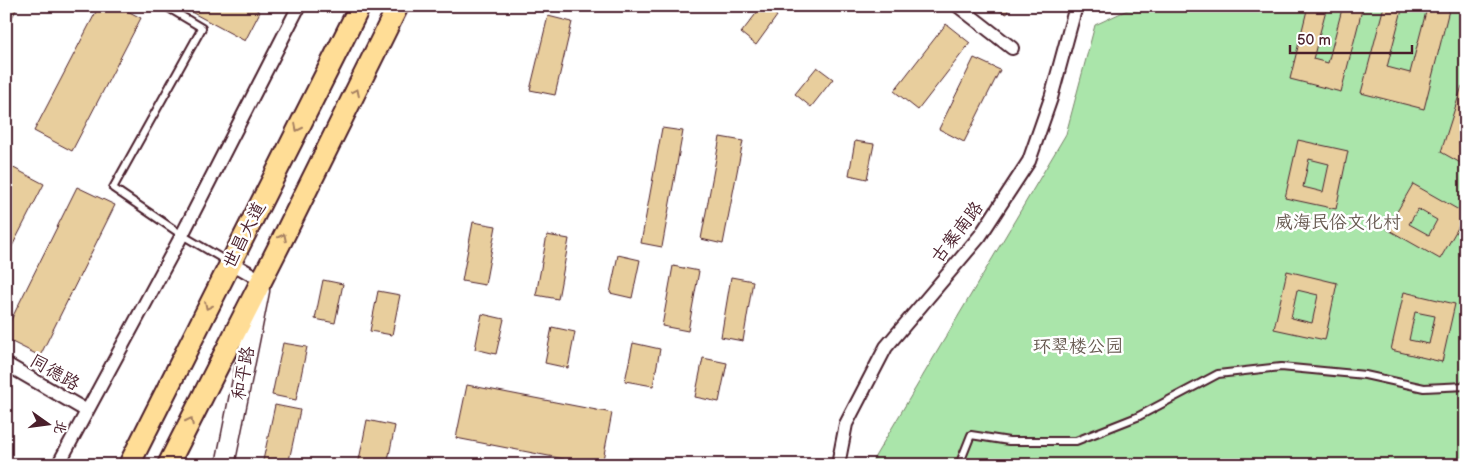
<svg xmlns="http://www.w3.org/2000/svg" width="1472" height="471" font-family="'Balsamiq Sans','LXGW WenKai TC',sans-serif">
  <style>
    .green { fill: #aae5aa; stroke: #7a826a }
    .building { fill: #e8ce9d; stroke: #4a1f2b; fill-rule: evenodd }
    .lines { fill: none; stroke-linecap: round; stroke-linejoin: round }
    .lane-casing { stroke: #4a1f2b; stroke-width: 10 }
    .street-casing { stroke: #4a1f2b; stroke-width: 16 }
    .secondary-casing { stroke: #4a1f2b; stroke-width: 21 }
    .primary-casing { stroke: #4a1f2b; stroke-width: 24 }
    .lane { stroke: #fff; stroke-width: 6 }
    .street { stroke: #fff; stroke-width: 12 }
    .secondary { stroke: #fff; stroke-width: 18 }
    .primary { stroke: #ffdd96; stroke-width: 20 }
    .oneway { stroke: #a47e60 }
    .labels { text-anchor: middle; stroke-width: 5; stroke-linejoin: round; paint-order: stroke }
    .park-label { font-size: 18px; fill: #675a51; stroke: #fff }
    .street-label { font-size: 18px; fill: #4a1f2b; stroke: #fff }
  </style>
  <rect width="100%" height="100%" fill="#fff"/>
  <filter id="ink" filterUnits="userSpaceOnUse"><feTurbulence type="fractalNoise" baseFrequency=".02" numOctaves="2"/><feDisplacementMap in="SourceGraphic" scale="10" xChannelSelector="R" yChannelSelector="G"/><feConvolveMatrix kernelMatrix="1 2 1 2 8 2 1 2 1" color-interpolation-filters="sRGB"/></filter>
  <g filter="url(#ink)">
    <!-- green -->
    <path class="green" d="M 1136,6 L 1466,6 L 1466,465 L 870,465 L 1066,134 L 1095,25 Z"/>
    <!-- building -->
    <path class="building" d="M 6,6 L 18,6 L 6,29 Z
      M 99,6 L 118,6 L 141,18 L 72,151 L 34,131 Z
      M 180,6 L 250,6 L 260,12 L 245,41 Z
      M 762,6 L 764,6 L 777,16 L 756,45 L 741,33 Z
      M 987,6 L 1009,6 L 1007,14 Z
      M 1308,6 L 1327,6 L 1313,59 L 1328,63 L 1342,9 L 1332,6 L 1363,6 L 1341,92 L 1290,79 Z
      M 1384,6 L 1403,6 L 1387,67 L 1410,73 L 1427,8 L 1422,6 L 1450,6 L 1424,109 L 1361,93 Z
      M 548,16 L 572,22 L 555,95 L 530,90 Z
      M 946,24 L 970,43 L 918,110 L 894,91 Z
      M 974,58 L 1000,70 L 964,142 L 939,129 Z
      M 817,67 L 833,79 L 811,107 L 795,94 Z
      M 1462,86 L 1466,88 L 1466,136 L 1464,145 L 1466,146 L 1466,166 L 1441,152 Z
      M 662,128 L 683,131 L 662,247 L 641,243 Z
      M 720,137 L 743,141 L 723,244 L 701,239 Z
      M 1298,140 L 1348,151 L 1336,209 L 1285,198 ZM 1309,159 L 1329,164 L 1323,192 L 1303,187 Z
      M 855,141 L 874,144 L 867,179 L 849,175 Z
      M 6,164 L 44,184 L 6,258 Z
      M 1413,184 L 1466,214 L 1440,259 L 1387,229 ZM 1418,209 L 1437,220 L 1429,235 L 1409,224 Z
      M 77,187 L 115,205 L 40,356 L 6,339 L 6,330 Z
      M 473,222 L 496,226 L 485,285 L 462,281 Z
      M 547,235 L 569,239 L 558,299 L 536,295 Z
      M 618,255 L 640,260 L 632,298 L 610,293 Z
      M 673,266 L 699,271 L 688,331 L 662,326 Z
      M 1287,271 L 1337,283 L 1325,340 L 1274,329 ZM 1297,290 L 1318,295 L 1312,323 L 1291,318 Z
      M 731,277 L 753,281 L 743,341 L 721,337 Z
      M 323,280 L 343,284 L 335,323 L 315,319 Z
      M 378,291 L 400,295 L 392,335 L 370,331 Z
      M 1404,292 L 1455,304 L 1442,362 L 1391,350 ZM 1415,312 L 1435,316 L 1429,344 L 1409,340 Z
      M 482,314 L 504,319 L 496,354 L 475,349 Z
      M 552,327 L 575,332 L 568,368 L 545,363 Z
      M 283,343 L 307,347 L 296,400 L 272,395 Z
      M 633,343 L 660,349 L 653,386 L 625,381 Z
      M 703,358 L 727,363 L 719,402 L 695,397 Z
      M 467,385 L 612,413 L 602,465 L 563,465 L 564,459 L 456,438 Z
      M 275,405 L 300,410 L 288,465 L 262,465 Z
      M 367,420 L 395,426 L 387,465 L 358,465 Z"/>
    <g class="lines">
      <defs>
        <path id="lane" d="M 165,6 L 202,28 L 113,188 L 182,235 L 228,262
          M 959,465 L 971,435 L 1009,441 L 1076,441 L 1137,417 L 1218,374 L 1281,367 L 1365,375 L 1424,388 L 1466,386"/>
        <path id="street" d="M 958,6 L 1012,48
          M 230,262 L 261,280
          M 6,364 L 87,411
          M 58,465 L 182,235 L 299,6
          M 838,465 L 846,424 L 886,347 L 980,236 L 1029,161 L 1051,98 L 1076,6"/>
        <path id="secondary" d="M 225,465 L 260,291"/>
        <path id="primary" d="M 129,465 L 360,6
          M 168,465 L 282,240 L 398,6"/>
      </defs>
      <!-- lane casing -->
      <use href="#lane" class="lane-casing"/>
      <!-- street casing -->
      <use href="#street" class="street-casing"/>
      <!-- secondary casing -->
      <use href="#secondary" class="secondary-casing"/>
      <!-- primary casing -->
      <use href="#primary" class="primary-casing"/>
      <!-- lane -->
      <use href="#lane" class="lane"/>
      <!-- street -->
      <use href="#street" class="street"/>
      <!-- secondary -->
      <use href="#secondary" class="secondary"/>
      <!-- primary -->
      <use href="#primary" class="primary"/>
    </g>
    <!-- one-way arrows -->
    <defs><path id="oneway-chevron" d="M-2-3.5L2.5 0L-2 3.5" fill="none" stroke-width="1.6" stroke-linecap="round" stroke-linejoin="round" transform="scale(1.25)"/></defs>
    <g class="oneway">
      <use href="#oneway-chevron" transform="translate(356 92) rotate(-64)"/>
      <use href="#oneway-chevron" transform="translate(298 128) rotate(117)"/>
      <use href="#oneway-chevron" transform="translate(283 237) rotate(-63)"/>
      <use href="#oneway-chevron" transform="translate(208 306) rotate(116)"/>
      <use href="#oneway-chevron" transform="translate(190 421) rotate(-63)"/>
    </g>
  </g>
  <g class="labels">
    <!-- park labels -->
    <g class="park-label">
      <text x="1338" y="228">威海民俗文化村</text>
      <text x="1078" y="352">环翠楼公园</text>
    </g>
    <!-- street labels -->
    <g class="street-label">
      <text transform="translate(957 232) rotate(-52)" y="6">古寨南路</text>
      <text transform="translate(244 235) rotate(-63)" y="6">世昌大道</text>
      <text transform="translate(55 372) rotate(30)" y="6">同德路</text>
      <text transform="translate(243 373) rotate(-79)" y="6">和平路</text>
    </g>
  </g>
  <!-- margin -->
  <rect width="1472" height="471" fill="none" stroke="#fff" stroke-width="25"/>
  <rect x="12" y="12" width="1447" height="446" fill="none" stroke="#4a1f2b" stroke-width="2" filter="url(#ink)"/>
  <!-- north arrow -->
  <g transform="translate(48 424) rotate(104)" stroke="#ffffff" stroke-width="4" paint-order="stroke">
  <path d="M0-4L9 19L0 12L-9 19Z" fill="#4a1f2b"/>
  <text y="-8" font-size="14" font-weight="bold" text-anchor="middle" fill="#4a1f2b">北</text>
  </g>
  <!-- scale -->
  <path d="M1290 45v8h122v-8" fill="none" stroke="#4a1f2b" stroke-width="2.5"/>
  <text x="1297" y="45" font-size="15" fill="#4a1f2b" stroke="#ffffff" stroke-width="4" paint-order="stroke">50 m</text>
</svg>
